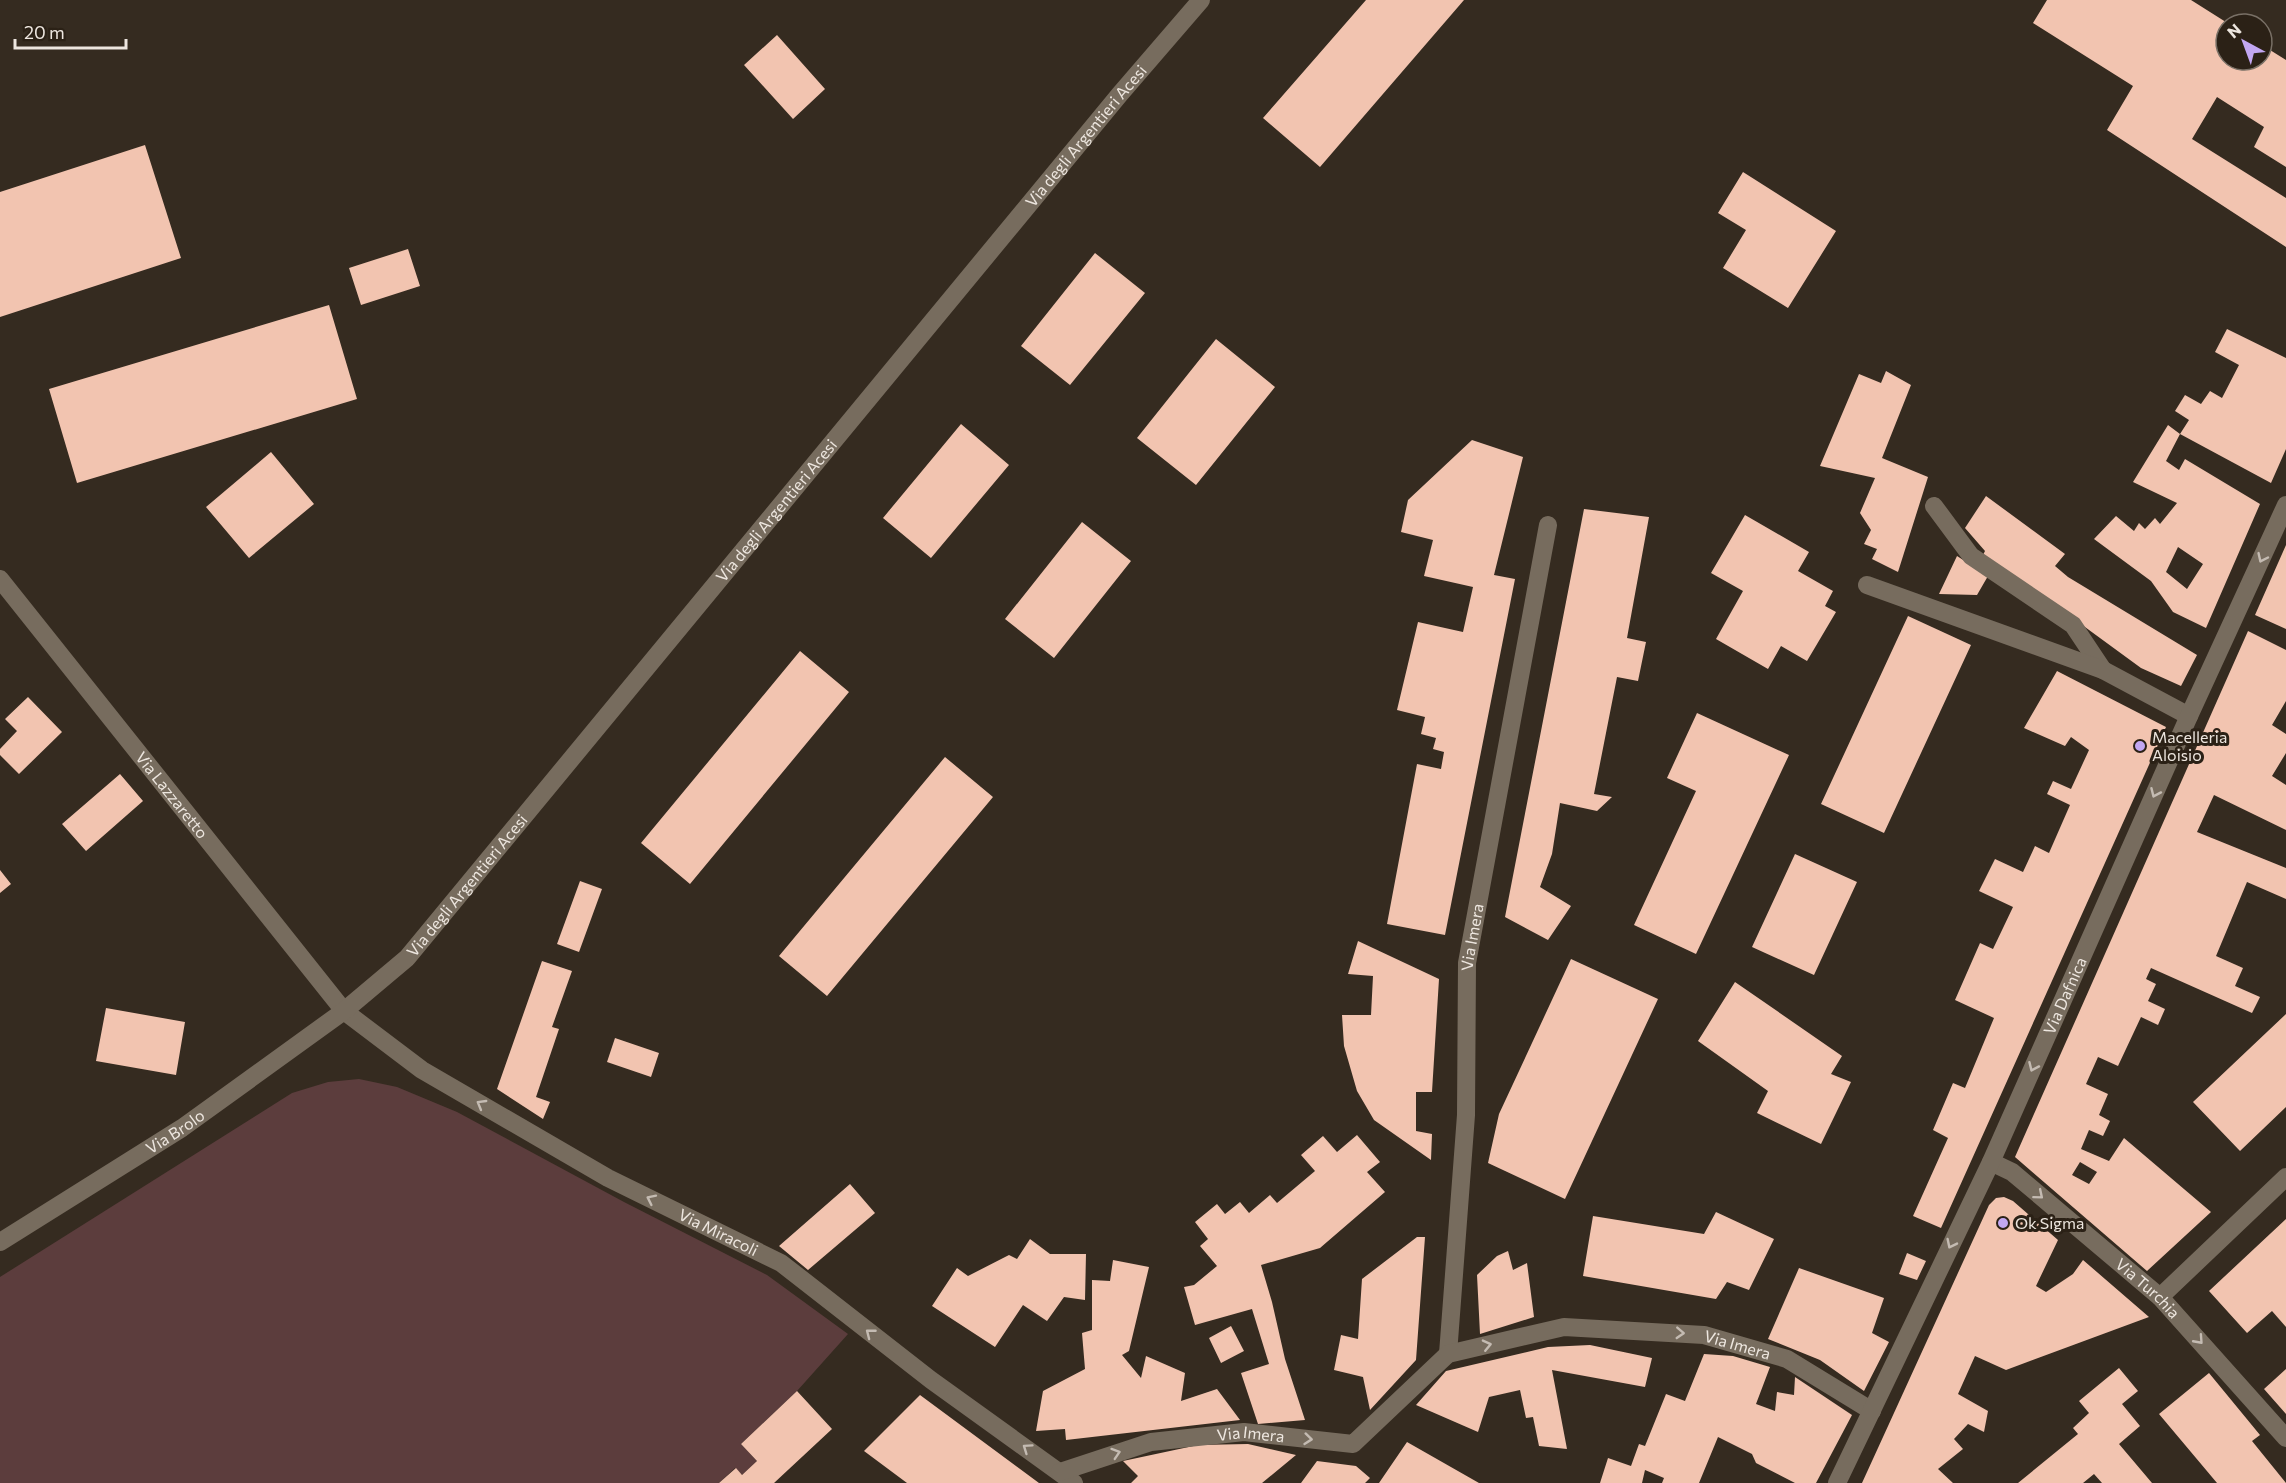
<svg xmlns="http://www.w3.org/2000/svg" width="2286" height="1483" font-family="Commissioner,sans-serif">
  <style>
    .green { fill: #5c3d3d }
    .building { fill: #f2c4b0; fill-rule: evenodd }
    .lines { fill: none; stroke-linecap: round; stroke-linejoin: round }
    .minor { stroke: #776c5e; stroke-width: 18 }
    .oneway { stroke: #c4bbb2 }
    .poi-dot { fill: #c2a7f2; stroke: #2b2116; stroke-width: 2 }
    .labels { text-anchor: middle; stroke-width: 6; stroke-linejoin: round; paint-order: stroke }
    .street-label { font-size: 16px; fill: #ede6df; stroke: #2b2116 }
    .poi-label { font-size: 16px; fill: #ede6df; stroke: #2b2116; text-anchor: start }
  </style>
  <rect width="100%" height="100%" fill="#352b20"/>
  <!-- green -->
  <path class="green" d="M 359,1079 L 397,1087 L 457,1112 L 624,1202 L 767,1275 L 848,1334 L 797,1391 L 741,1444 L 757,1461 L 742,1475 L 735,1468 L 719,1483 L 0,1483 L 0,1277 L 292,1093 L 328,1082 Z"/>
  <!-- building -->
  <path class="building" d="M 1366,0 L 1464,0 L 1320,167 L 1263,118 Z
    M 2047,0 L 2191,0 L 2229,24 L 2226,24 L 2226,60 L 2262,60 L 2262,45 L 2286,60 L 2286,167 L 2254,147 L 2264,127 L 2217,97 L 2192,139 L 2286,198 L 2286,247 L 2107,130 L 2133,86 L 2033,23 Z
    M 777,35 L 825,89 L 793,119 L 744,65 Z
    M 145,145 L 181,258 L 0,317 L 0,192 Z
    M 1743,172 L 1836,231 L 1788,308 L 1723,268 L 1746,230 L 1718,213 Z
    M 408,249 L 420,286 L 361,305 L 349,268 Z
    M 1095,253 L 1145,293 L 1070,385 L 1021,346 Z
    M 329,305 L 357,399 L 77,483 L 49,389 Z
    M 2227,329 L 2286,358 L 2286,449 L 2271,483 L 2180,434 L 2189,420 L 2175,411 L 2185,395 L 2201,404 L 2210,391 L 2222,398 L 2239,365 L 2215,352 Z
    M 1216,339 L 1275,387 L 1196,485 L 1137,438 Z
    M 1886,371 L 1911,385 L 1882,458 L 1928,477 L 1898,572 L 1872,559 L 1877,549 L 1864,544 L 1871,530 L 1860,513 L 1875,478 L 1820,466 L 1859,374 L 1881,383 Z
    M 961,424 L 1009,465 L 931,558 L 883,518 Z
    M 2168,425 L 2180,434 L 2166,461 L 2179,470 L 2185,459 L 2260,504 L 2206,628 L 2173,612 L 2151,581 L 2094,539 L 2116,516 L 2134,531 L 2139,523 L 2145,529 L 2155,518 L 2160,524 L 2177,503 L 2133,482 ZM 2178,547 L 2203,564 L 2187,589 L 2166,572 Z
    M 1472,440 L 1523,457 L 1494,575 L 1515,579 L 1445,935 L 1387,924 L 1417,764 L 1441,769 L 1444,752 L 1433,749 L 1436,738 L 1421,734 L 1425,717 L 1397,710 L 1418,622 L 1463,632 L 1473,587 L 1424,576 L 1433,540 L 1401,532 L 1408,500 Z
    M 271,452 L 314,504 L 249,558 L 206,507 Z
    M 1986,496 L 2065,554 L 2055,566 L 2068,577 L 2197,655 L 2181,686 L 2141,668 L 2048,600 L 1983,555 L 1985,551 L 1965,528 Z
    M 1584,509 L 1649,517 L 1627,638 L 1646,642 L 1638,681 L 1617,677 L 1594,794 L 1612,797 L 1597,811 L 1560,803 L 1552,854 L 1540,887 L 1571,906 L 1548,940 L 1505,917 Z
    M 1745,515 L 1809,552 L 1798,571 L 1833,591 L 1825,606 L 1836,612 L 1807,661 L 1781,646 L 1768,669 L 1716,639 L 1743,591 L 1711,573 Z
    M 1082,522 L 1131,561 L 1054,658 L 1005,619 Z
    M 2286,545 L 2286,629 L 2255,615 Z
    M 1957,556 L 1988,576 L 1977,595 L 1939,594 Z
    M 1908,616 L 1971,645 L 1884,833 L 1821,804 Z
    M 2248,631 L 2286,650 L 2286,701 L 2272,725 L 2286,734 L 2286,753 L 2272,776 L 2286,785 L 2286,830 L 2214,795 L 2197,832 L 2286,868 L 2286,899 L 2247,882 L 2216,956 L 2243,968 L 2235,986 L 2260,997 L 2252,1013 L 2151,968 L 2146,979 L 2156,984 L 2148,1001 L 2165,1009 L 2158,1025 L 2141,1017 L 2118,1066 L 2098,1057 L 2086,1084 L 2108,1094 L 2099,1115 L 2110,1121 L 2103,1136 L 2089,1130 L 2081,1149 L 2109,1161 L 2124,1138 L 2211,1212 L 2147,1271 L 2015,1157 ZM 2080,1162 L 2097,1172 L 2089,1184 L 2072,1175 Z
    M 800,651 L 849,692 L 690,884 L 641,843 Z
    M 2057,671 L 2166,727 L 1941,1228 L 1913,1216 L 1948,1138 L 1933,1130 L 1953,1083 L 1965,1088 L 1994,1018 L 1955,1000 L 1980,943 L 1993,949 L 2013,907 L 1979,891 L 1995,859 L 2023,872 L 2035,846 L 2049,853 L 2070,805 L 2047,794 L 2053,781 L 2071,789 L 2089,750 L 2071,737 L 2065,746 L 2024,728 Z
    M 28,697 L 62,732 L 19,774 L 0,755 L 0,749 L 17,731 L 5,719 Z
    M 1697,713 L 1789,755 L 1696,954 L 1634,925 L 1696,791 L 1667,778 Z
    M 945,757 L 993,797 L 827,996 L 779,956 Z
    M 120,774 L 143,801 L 86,851 L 62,824 Z
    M 1795,854 L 1857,882 L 1814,975 L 1752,947 Z
    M 0,870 L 11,884 L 0,893 Z
    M 580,881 L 602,889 L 579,952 L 557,944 Z
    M 1358,941 L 1439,979 L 1432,1092 L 1416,1092 L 1416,1131 L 1432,1134 L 1431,1160 L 1374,1120 L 1357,1091 L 1344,1046 L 1342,1015 L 1371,1015 L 1373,976 L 1348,974 Z
    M 1571,959 L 1658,999 L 1565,1199 L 1488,1163 L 1499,1114 Z
    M 542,961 L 572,971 L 552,1027 L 559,1029 L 536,1097 L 550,1102 L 543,1119 L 497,1089 Z
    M 1735,982 L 1842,1056 L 1831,1074 L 1851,1082 L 1821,1144 L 1757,1113 L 1768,1091 L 1698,1041 Z
    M 106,1008 L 185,1022 L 176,1075 L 96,1061 Z
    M 2286,1014 L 2286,1107 L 2240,1151 L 2193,1102 Z
    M 615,1038 L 659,1053 L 651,1077 L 607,1062 Z
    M 1357,1135 L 1380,1162 L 1367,1172 L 1385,1192 L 1320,1248 L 1261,1265 L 1272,1302 L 1285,1359 L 1305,1420 L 1258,1424 L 1241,1373 L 1269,1364 L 1252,1309 L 1195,1325 L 1184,1287 L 1194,1285 L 1217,1266 L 1200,1246 L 1208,1239 L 1195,1222 L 1217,1204 L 1225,1214 L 1240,1202 L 1249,1213 L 1270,1195 L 1277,1203 L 1315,1171 L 1301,1155 L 1323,1136 L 1337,1152 Z
    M 850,1184 L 875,1213 L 808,1270 L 779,1246 Z
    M 2004,1197 L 2013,1201 L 2058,1240 L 2036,1286 L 2046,1292 L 2073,1274 L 2083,1260 L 2149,1317 L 2006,1370 L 1975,1356 L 1958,1394 L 1988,1411 L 1984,1432 L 1968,1424 L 1954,1439 L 1963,1449 L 1938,1469 L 1953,1483 L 1862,1483 L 1989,1205 L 1996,1198 Z
    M 1716,1212 L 1774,1239 L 1749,1290 L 1727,1282 L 1716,1299 L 1583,1276 L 1593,1216 L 1704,1234 Z
    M 2286,1219 L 2286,1327 L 2272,1311 L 2247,1333 L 2209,1291 Z
    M 1417,1237 L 1425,1237 L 1416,1360 L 1370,1410 L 1363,1377 L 1334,1370 L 1341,1335 L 1358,1339 L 1362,1279 Z
    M 1030,1239 L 1050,1254 L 1086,1254 L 1085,1300 L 1064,1297 L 1047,1321 L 1023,1305 L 995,1347 L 932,1306 L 957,1268 L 968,1276 L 1009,1255 L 1017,1259 Z
    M 1508,1251 L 1513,1270 L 1527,1263 L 1534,1317 L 1480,1334 L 1477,1275 L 1497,1256 Z
    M 1907,1253 L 1926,1261 L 1917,1280 L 1899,1274 Z
    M 1113,1260 L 1149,1267 L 1129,1351 L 1122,1355 L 1141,1378 L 1146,1356 L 1185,1373 L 1181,1401 L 1217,1389 L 1240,1420 L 1066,1440 L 1065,1429 L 1036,1431 L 1043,1391 L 1085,1369 L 1082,1333 L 1092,1330 L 1092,1280 L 1110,1281 Z
    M 1799,1268 L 1884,1298 L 1872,1333 L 1889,1342 L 1864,1391 L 1820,1360 L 1768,1339 Z
    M 1231,1326 L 1244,1351 L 1221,1363 L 1209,1338 Z
    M 1590,1345 L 1652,1358 L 1645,1387 L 1552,1370 L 1567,1449 L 1539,1446 L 1533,1417 L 1526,1418 L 1520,1390 L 1489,1397 L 1478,1432 L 1416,1405 L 1446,1371 L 1548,1347 Z
    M 1704,1354 L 1733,1356 L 1770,1367 L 1756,1404 L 1775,1411 L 1777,1392 L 1794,1395 L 1795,1377 L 1852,1415 L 1816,1483 L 1795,1483 L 1756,1463 L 1752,1454 L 1718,1437 L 1699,1483 L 1662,1483 L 1664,1478 L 1645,1470 L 1642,1483 L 1600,1483 L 1608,1458 L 1631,1466 L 1639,1444 L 1645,1446 L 1666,1394 L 1685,1401 Z
    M 2119,1368 L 2138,1391 L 2122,1404 L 2140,1426 L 2119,1444 L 2152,1483 L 2102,1483 L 2094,1474 L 2083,1483 L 2018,1483 L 2078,1434 L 2073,1428 L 2089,1413 L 2079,1401 Z
    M 2286,1369 L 2286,1414 L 2264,1389 Z
    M 2209,1373 L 2260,1435 L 2252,1441 L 2286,1483 L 2217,1483 L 2159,1414 Z
    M 797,1391 L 832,1429 L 774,1483 L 719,1483 L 736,1468 L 742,1475 L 757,1461 L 741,1444 Z
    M 920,1395 L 1039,1483 L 907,1483 L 864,1451 Z
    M 1407,1442 L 1479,1483 L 1379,1483 Z
    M 1248,1444 L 1296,1455 L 1262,1483 L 1131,1483 L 1138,1476 L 1123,1461 L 1198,1445 Z
    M 1317,1461 L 1356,1466 L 1370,1478 L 1365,1483 L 1301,1483 Z"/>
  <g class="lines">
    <!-- minor -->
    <g class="minor">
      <path d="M 1934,506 L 1971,556 L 2073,625 L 2103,670"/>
      <path id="s1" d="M 0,579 L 344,1011 L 422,1070 L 608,1178 L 781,1263 L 931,1380 L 1074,1483"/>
      <path d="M 1867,585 L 2103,670 L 2189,716"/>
      <path id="s2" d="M 1991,1162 L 2012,1172 L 2160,1297 L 2286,1438"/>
      <path id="s3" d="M 0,1242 L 182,1128 L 344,1011 L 407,958 L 1120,94 L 1201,0"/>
      <path d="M 2160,1297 L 2286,1177"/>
      <path id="s4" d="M 1448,1354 L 1466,1115 L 1467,963 L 1548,525"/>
      <path id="s5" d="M 1060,1472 L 1151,1442 L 1244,1432 L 1353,1444 L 1448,1354 L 1564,1327 L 1704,1335 L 1787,1359 L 1872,1411"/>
      <path id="s6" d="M 1837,1483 L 1991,1162 L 2189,716 L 2286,505"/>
    </g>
  </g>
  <!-- one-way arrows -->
  <defs><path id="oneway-chevron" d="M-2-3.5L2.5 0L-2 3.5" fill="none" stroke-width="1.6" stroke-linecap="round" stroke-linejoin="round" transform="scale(1.5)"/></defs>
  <g class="oneway">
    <use href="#oneway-chevron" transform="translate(2262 558) rotate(115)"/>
    <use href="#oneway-chevron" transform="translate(2155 793) rotate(114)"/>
    <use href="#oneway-chevron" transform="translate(2033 1067) rotate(114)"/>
    <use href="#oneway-chevron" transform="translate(481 1104) rotate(-150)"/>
    <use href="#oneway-chevron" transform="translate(2039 1195) rotate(40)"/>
    <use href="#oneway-chevron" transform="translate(651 1199) rotate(-154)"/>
    <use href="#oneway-chevron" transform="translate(1951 1244) rotate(116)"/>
    <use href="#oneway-chevron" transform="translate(870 1333) rotate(-142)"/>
    <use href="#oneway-chevron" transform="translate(1680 1333) rotate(3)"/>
    <use href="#oneway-chevron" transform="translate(2199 1340) rotate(48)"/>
    <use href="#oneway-chevron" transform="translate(1487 1345) rotate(-13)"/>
    <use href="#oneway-chevron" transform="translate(1308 1439) rotate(6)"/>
    <use href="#oneway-chevron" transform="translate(1027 1448) rotate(-145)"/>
    <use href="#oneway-chevron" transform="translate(1116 1453) rotate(-18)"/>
  </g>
  <!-- markers -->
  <g class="poi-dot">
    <circle cx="2140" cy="746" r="6"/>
    <circle cx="2003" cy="1223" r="6"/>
  </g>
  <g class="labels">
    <!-- street labels -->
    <g class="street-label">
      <text dy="6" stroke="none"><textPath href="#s3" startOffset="1563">Via degli Argentieri Acesi</textPath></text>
      <text dy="6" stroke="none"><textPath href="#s3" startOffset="1077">Via degli Argentieri Acesi</textPath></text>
      <text dy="6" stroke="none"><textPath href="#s1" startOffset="276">Via Lazzaretto</textPath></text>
      <text dy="6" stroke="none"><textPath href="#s3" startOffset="591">Via degli Argentieri Acesi</textPath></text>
      <text dy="6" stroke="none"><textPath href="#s4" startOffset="418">Via Imera</textPath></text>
      <text dy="6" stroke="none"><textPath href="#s6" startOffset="538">Via Dafnica</textPath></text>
      <text dy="6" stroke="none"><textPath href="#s3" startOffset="207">Via Brolo</textPath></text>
      <text dy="6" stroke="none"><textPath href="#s1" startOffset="988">Via Miracoli</textPath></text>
      <text dy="6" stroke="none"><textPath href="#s2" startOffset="202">Via Turchia</textPath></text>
      <text dy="6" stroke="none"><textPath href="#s5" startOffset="724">Via Imera</textPath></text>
      <text dy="6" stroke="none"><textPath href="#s5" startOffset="196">Via Imera</textPath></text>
    </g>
    <!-- poi labels -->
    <g class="poi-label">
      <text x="2152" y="743">Macelleria<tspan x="2152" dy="18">Aloisio</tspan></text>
      <text x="2015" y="1229">Ok Sigma</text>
    </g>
  </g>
  <!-- north arrow -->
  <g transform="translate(2244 42) rotate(319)"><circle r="28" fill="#2b2116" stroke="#797066" stroke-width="1.5"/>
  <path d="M0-4.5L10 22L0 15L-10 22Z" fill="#c2a7f2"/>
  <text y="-9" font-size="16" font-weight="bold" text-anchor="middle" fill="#ede6df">N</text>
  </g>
  <!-- scale -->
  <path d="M15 39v9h111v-9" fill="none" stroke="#ede6df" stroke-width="3"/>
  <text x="24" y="39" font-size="18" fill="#ede6df" stroke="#2b2116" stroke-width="4.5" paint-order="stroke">20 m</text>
</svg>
